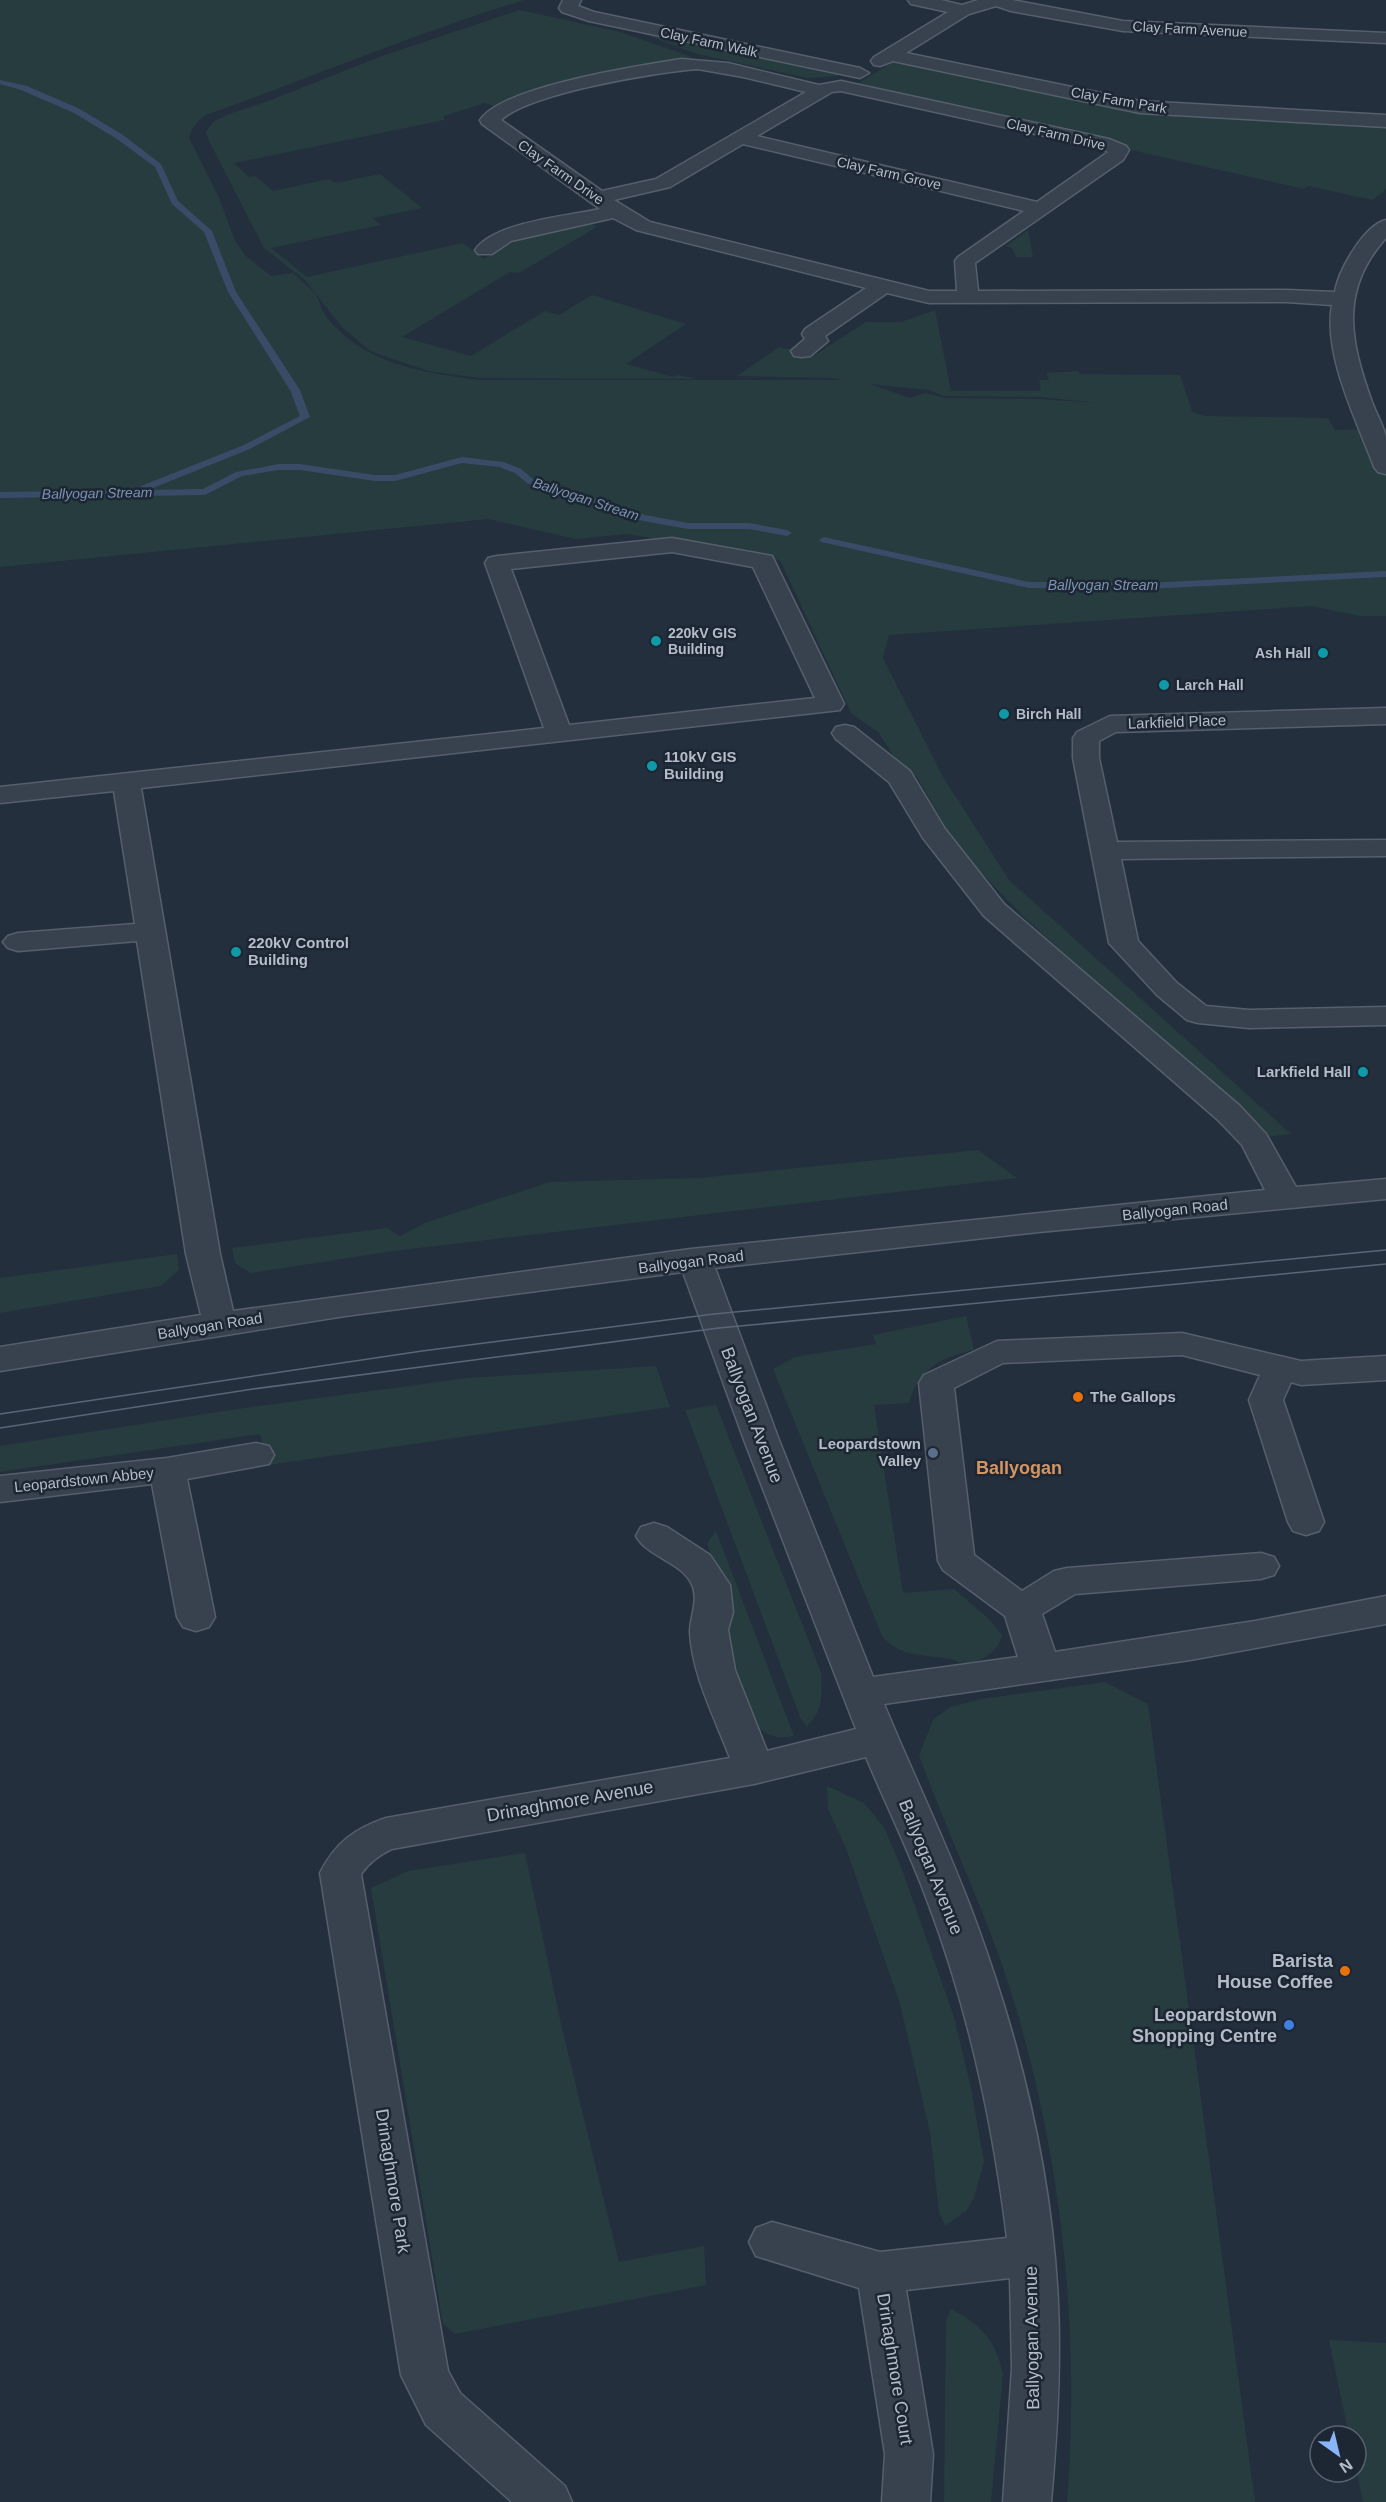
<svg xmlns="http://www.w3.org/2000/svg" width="1386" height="2502" font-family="Helvetica,sans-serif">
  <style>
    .green { fill: #263c3f; fill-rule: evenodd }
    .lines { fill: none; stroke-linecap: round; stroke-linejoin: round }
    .stream { fill: #394c67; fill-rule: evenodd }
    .minor-casing { stroke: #565f6c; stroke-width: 3 }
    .minor { fill: #38414e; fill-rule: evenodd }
    .tram { stroke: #5a6575; stroke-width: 1.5 }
    .culture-dot { fill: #0f9aa8; stroke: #1d2633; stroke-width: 2 }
    .food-dot { fill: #e8710a; stroke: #1d2633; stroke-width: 2 }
    .service-dot { fill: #5c6f8a; stroke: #1d2633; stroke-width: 2 }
    .shop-dot { fill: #3f7fe0; stroke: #1d2633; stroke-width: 2 }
    .labels { text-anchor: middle; stroke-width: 5; stroke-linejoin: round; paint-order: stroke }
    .far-street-label { font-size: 14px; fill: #b4bcc9; stroke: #1d2633 }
    .far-water-label { font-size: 14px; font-style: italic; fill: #7c92b1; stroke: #1d2633 }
    .far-poi-label { font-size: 14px; font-weight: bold; fill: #b4bcc9; stroke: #1d2633; text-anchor: start }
    .street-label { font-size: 15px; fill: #b4bcc9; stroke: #1d2633 }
    .poi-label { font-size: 15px; font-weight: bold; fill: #b4bcc9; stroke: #1d2633; text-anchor: start }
    .near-street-label { font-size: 18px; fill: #b4bcc9; stroke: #1d2633 }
    .quarter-label { font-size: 18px; font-weight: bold; fill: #d59563; stroke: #1d2633 }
    .near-poi-label { font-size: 18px; font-weight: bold; fill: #b4bcc9; stroke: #1d2633; text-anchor: end }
  </style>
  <rect width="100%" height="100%" fill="#242f3e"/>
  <!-- green -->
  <path class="green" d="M 0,0 L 524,0 C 416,33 313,77 206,115 C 197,121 192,127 189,138 L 219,198 L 236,243 L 246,256 L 271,276 L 293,273 C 300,280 310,287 316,295 C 320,301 321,310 326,316 C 362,364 424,373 479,380 L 843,380 L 831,378 L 737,376 L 779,347 L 815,355 L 866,322 L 901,322 L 935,310 L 951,391 L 1041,391 L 1039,380 L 1049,380 L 1046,373 L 1079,371 L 1079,374 L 1180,375 L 1192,411 L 1189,411 L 1205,416 L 1328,418 L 1335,430 L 1386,429 L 1386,616 L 1360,616 L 1311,606 L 889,635 L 883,658 L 942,775 L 1009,880 L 1291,1134 L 1266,1137 L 1024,917 L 959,850 L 917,777 L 901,767 L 878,732 L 851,713 L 780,560 L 627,534 L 576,539 L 488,519 L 0,567 ZM 870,384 L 929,390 L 943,396 L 1040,397 L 1098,403 L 1040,399 L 945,398 L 925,393 L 910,398 Z
    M 520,10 L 620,32 L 692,57 L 542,87 L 494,106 L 485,103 L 444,116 L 444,120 L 234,163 L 249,177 L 255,176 L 273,191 L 329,179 L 336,183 L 380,174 L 422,208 L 373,218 L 381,225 L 271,248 L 307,277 L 463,243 L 484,259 L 513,241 L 590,223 L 597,227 L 519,273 L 510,272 L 402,337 L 471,356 L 545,311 L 559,315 L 592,295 L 686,324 L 626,364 L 673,377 L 678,375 L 696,379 L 479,378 L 428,371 L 370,351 L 342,327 L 305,280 L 264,248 L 208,139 L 206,132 L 213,122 L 229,114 L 271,100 L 379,57 Z
    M 630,29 L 835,74 L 839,76 L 807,78 L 697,54 Z
    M 895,61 L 1133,110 L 1386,125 L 1386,189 L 1373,200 L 1308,186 L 1304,189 L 1131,150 L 1121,143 L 862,86 L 860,82 Z
    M 1028,230 L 1033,257 L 1016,257 L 1012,248 L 1006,246 Z
    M 978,1150 L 1017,1178 L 393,1251 L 251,1273 L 235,1263 L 232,1248 L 387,1228 L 400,1236 L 425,1223 L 550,1182 L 698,1178 Z
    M 177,1254 L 179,1270 L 161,1286 L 0,1313 L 0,1278 Z
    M 966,1316 L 974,1350 C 940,1358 919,1368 909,1403 L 874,1405 L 903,1593 L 954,1589 L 990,1620 L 1002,1635 C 999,1652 978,1666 959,1662 C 956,1662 954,1659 951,1659 C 925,1654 900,1658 882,1636 L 773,1369 L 795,1357 L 876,1344 L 873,1335 Z
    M 656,1366 L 670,1407 L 268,1465 L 260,1434 L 0,1472 L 0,1446 L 237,1409 L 468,1378 Z
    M 716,1405 L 821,1672 C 822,1693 824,1710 807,1726 L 800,1717 L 685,1410 Z
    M 716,1531 L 794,1736 C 751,1745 744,1704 736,1670 C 733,1659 727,1646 727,1634 C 726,1622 734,1609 732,1598 C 728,1577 713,1563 707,1544 Z
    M 1105,1682 L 1148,1704 L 1255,2502 L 1067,2502 C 1080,2334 1063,2166 1015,2005 C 990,1919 949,1839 919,1755 L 933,1720 L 950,1707 L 982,1699 Z
    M 827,1786 L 864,1803 L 884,1827 L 903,1872 L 954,2017 L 971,2088 L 984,2162 L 974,2198 L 966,2211 L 945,2226 L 939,2212 L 930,2132 L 900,2004 L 847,1851 L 828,1809 Z
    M 525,1853 L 561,2024 L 619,2262 L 704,2246 L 706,2285 L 455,2334 L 443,2324 L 371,1888 L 408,1871 Z
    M 951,2309 C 981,2324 996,2341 1003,2374 L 991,2502 L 944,2502 L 946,2320 Z
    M 1329,2340 L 1386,2343 L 1386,2502 L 1363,2502 L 1356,2467 L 1356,2436 L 1349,2436 Z"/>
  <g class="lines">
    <!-- stream -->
    <path class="stream" d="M 0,80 L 27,86 L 80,109 L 123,135 L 161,164 L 178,201 L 212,231 L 236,292 L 300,390 L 310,417 L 250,449 L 148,490 L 203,489 L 236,472 L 279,464 L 300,464 L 375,475 L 395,475 L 462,457 L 504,462 L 521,469 L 533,479 L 645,515 L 688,523 L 749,523 L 787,530 L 792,533 L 787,536 L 749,529 L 688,529 L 643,521 L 527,483 L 515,473 L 499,467 L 462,463 L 395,481 L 375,481 L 300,470 L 279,470 L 242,476 L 205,495 L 0,498 L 0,492 L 141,490 L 141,486 L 244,445 L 300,416 L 290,390 L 228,292 L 204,232 L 172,204 L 155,167 L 117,139 L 74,113 L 21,90 L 0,84 Z
      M 824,537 L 1029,582 L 1147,583 L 1386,571 L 1386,577 L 1147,589 L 1029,588 L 821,542 L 819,540 Z"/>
    <defs>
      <path id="minor" d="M 563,0 L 581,0 L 578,6 L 594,12 L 860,68 L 869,73 L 860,78 L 589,21 L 562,12 L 559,8 Z
        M 908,0 L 941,0 L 962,5 L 978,0 L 1012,0 L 1123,21 L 1386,33 L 1386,43 L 1123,31 L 1011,11 L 996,6 L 969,14 L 906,53 L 1140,101 L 1386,115 L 1386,127 L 1140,113 L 893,61 L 880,66 L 874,65 L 871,61 L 874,57 L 948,12 L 911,4 Z
        M 681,59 L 728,63 L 819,85 L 841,81 L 1109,139 L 1126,146 L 1129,150 L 1123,160 L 975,263 L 978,291 L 1286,290 L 1335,292 C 1338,271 1364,225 1386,220 L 1386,238 C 1339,290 1350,341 1372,402 C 1376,413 1383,425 1386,437 C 1386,448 1386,462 1386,474 L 1378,472 L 1374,467 C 1357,421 1323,355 1332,305 L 1286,302 L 929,303 L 887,293 L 825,336 L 828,341 L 810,356 L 802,357 L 794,356 L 791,351 L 805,339 L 802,334 L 805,329 L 866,288 L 636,230 L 613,218 L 511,241 L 492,254 L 478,254 L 475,250 C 494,222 568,216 600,209 L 482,124 L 480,120 C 503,86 639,66 681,59 ZM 698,69 L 743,77 L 806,92 L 656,179 L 602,191 L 501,120 C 530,93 656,72 698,69 ZM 841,91 L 1103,149 L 1108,152 L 1037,202 L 757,136 L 832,92 ZM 743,144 L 1024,211 L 958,257 L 955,261 L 957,291 L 929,291 L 650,222 L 614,200 L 670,187 Z
        M 672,538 L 772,556 L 844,704 L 840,710 L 141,788 L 220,1254 L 233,1311 L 691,1249 L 1265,1190 L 1242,1145 L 1218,1120 L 984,916 L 923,838 L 889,782 L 836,739 L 832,733 L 836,727 L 845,725 L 854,727 L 910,771 L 945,829 L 1004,904 L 1240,1106 L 1266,1134 L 1296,1187 L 1386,1179 L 1386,1199 L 1039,1232 L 715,1268 L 779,1440 L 873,1677 L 1018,1657 L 1005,1616 L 943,1570 L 938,1561 L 919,1383 L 924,1375 L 997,1341 L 1182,1333 L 1301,1361 L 1386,1356 L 1386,1380 L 1301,1385 L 1291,1382 L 1283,1400 L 1324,1522 L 1319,1531 L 1306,1535 L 1293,1531 L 1288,1522 L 1249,1400 L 1260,1375 L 1182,1355 L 1003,1363 L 954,1388 L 974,1555 L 1022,1591 L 1054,1571 L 1067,1568 L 1261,1553 L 1274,1557 L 1279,1566 L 1274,1575 L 1261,1579 L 1075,1594 L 1042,1614 L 1055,1652 L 1255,1621 L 1386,1596 L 1386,1624 L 1190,1660 L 884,1704 C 914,1777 949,1848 976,1922 C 1020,2042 1052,2174 1058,2302 C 1061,2369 1057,2436 1051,2502 L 1003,2502 L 1012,2368 L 1010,2278 L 906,2290 L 933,2454 L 930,2502 L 882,2502 L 885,2454 L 859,2288 L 756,2256 L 749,2242 L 756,2228 L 772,2222 L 880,2252 L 1007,2238 C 993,2123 968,2008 927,1900 C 909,1851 886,1805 866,1757 L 754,1784 L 392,1849 C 379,1855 369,1863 361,1874 L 448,2371 L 460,2393 L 565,2486 L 572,2502 L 512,2502 L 426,2425 L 401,2375 L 320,1873 C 335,1843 354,1829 386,1818 L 730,1758 C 715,1718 692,1675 690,1632 C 690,1617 698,1603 693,1587 C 684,1562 648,1558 636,1536 L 641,1527 L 654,1523 L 667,1527 L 710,1555 L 730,1585 L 733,1612 L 728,1630 L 735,1670 L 767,1751 L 856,1729 L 744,1440 L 683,1272 L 345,1316 L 0,1371 L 0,1347 L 201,1315 L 186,1254 L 137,941 L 18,951 L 8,948 L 3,942 L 8,936 L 18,933 L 135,924 L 114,791 L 0,803 L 0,787 L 544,728 L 485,563 L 488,558 L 497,556 ZM 672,552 L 753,567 L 815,698 L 569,725 L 511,569 Z
        M 1386,708 L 1386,724 L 1116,732 L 1099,741 L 1099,758 L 1117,842 L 1386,840 L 1386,856 L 1121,859 L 1138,941 L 1177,983 L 1206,1006 L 1249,1010 L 1386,1007 L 1386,1025 L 1249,1028 L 1198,1023 L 1187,1020 L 1157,995 L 1109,943 L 1073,758 L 1073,738 L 1077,732 L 1110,716 Z
        M 256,1443 L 269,1446 L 274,1455 L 269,1464 L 187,1479 L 215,1617 L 209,1627 L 196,1631 L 183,1627 L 177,1617 L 152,1484 L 0,1502 L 0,1476 L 167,1458 Z"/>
    </defs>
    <!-- minor casing -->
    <use href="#minor" class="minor-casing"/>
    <!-- minor -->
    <use href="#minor" class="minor"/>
    <!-- tram -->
    <path class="tram" d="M 0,1414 L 422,1351 L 714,1314 L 1386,1250
      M 0,1428 L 253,1389 L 719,1328 L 1386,1264"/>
  </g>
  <!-- markers -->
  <g class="culture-dot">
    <circle cx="656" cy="641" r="6"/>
    <circle cx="1323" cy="653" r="6"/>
    <circle cx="1164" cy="685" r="6"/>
    <circle cx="1004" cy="714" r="6"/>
    <circle cx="652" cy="766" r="6"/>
    <circle cx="236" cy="952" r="6"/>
    <circle cx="1363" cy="1072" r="6"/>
  </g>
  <g class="food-dot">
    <circle cx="1078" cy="1397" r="6"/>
    <circle cx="1345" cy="1971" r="6"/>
  </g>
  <circle class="service-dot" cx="933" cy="1453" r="6"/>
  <circle class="shop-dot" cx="1289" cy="2025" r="6"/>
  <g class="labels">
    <!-- far-street labels -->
    <g class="far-street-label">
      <text transform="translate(1190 29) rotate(3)" y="5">Clay Farm Avenue</text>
      <text transform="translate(709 42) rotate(12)" y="5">Clay Farm Walk</text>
      <text transform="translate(1119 100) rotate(10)" y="5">Clay Farm Park</text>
      <text transform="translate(1056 134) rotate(13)" y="5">Clay Farm Drive</text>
      <text transform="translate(561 172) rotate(35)" y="5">Clay Farm Drive</text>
      <text transform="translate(889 173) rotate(13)" y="5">Clay Farm Grove</text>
    </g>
    <!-- far-water labels -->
    <g class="far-water-label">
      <text transform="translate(97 493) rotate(-1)" y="5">Ballyogan Stream</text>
      <text transform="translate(586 499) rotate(18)" y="5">Ballyogan Stream</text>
      <text x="1103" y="590">Ballyogan Stream</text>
    </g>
    <!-- far-poi labels -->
    <g class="far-poi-label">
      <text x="668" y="638">220kV GIS<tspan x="668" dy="16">Building</tspan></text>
      <text x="1311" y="658" text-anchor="end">Ash Hall</text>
      <text x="1176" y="690">Larch Hall</text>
      <text x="1016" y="719">Birch Hall</text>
    </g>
    <!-- street labels -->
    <g class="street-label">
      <text transform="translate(1177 722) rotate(-2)" y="5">Larkfield Place</text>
      <text transform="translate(1175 1210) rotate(-6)" y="5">Ballyogan Road</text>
      <text transform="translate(691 1262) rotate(-7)" y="5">Ballyogan Road</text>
      <text transform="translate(210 1326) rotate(-9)" y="5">Ballyogan Road</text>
      <text transform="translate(84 1480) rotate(-6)" y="5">Leopardstown Abbey</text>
    </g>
    <!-- poi labels -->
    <g class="poi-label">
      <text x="664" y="762">110kV GIS<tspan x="664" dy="17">Building</tspan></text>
      <text x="248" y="948">220kV Control<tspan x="248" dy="17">Building</tspan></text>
      <text x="1351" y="1077" text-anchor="end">Larkfield Hall</text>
      <text x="1090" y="1402">The Gallops</text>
      <text x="921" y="1449" text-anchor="end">Leopardstown<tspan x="921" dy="17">Valley</tspan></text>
    </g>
    <!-- near-street labels -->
    <g class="near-street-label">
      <text transform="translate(752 1415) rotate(69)" y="6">Ballyogan Avenue</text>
      <text transform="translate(570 1801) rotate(-10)" y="6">Drinaghmore Avenue</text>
      <text transform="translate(931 1867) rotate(68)" y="6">Ballyogan Avenue</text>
      <text transform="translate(393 2181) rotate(81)" y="6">Drinaghmore Park</text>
      <text transform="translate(1032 2338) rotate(-91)" y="6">Ballyogan Avenue</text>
      <text transform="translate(895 2369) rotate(81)" y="6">Drinaghmore Court</text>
    </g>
    <!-- quarter labels -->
    <g class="quarter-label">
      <text x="1019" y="1474">Ballyogan</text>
    </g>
    <!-- near-poi labels -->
    <g class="near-poi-label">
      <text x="1333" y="1967">Barista<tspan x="1333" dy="21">House Coffee</tspan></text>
      <text x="1277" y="2021">Leopardstown<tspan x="1277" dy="21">Shopping Centre</tspan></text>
    </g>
  </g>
  <!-- north arrow -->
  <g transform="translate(1338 2454) rotate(146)"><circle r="28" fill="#1d2633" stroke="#59626f" stroke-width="1.5"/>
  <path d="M0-4.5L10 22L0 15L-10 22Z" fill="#8ab4f8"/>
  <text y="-9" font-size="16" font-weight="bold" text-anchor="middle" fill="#b4bcc9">N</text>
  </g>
</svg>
